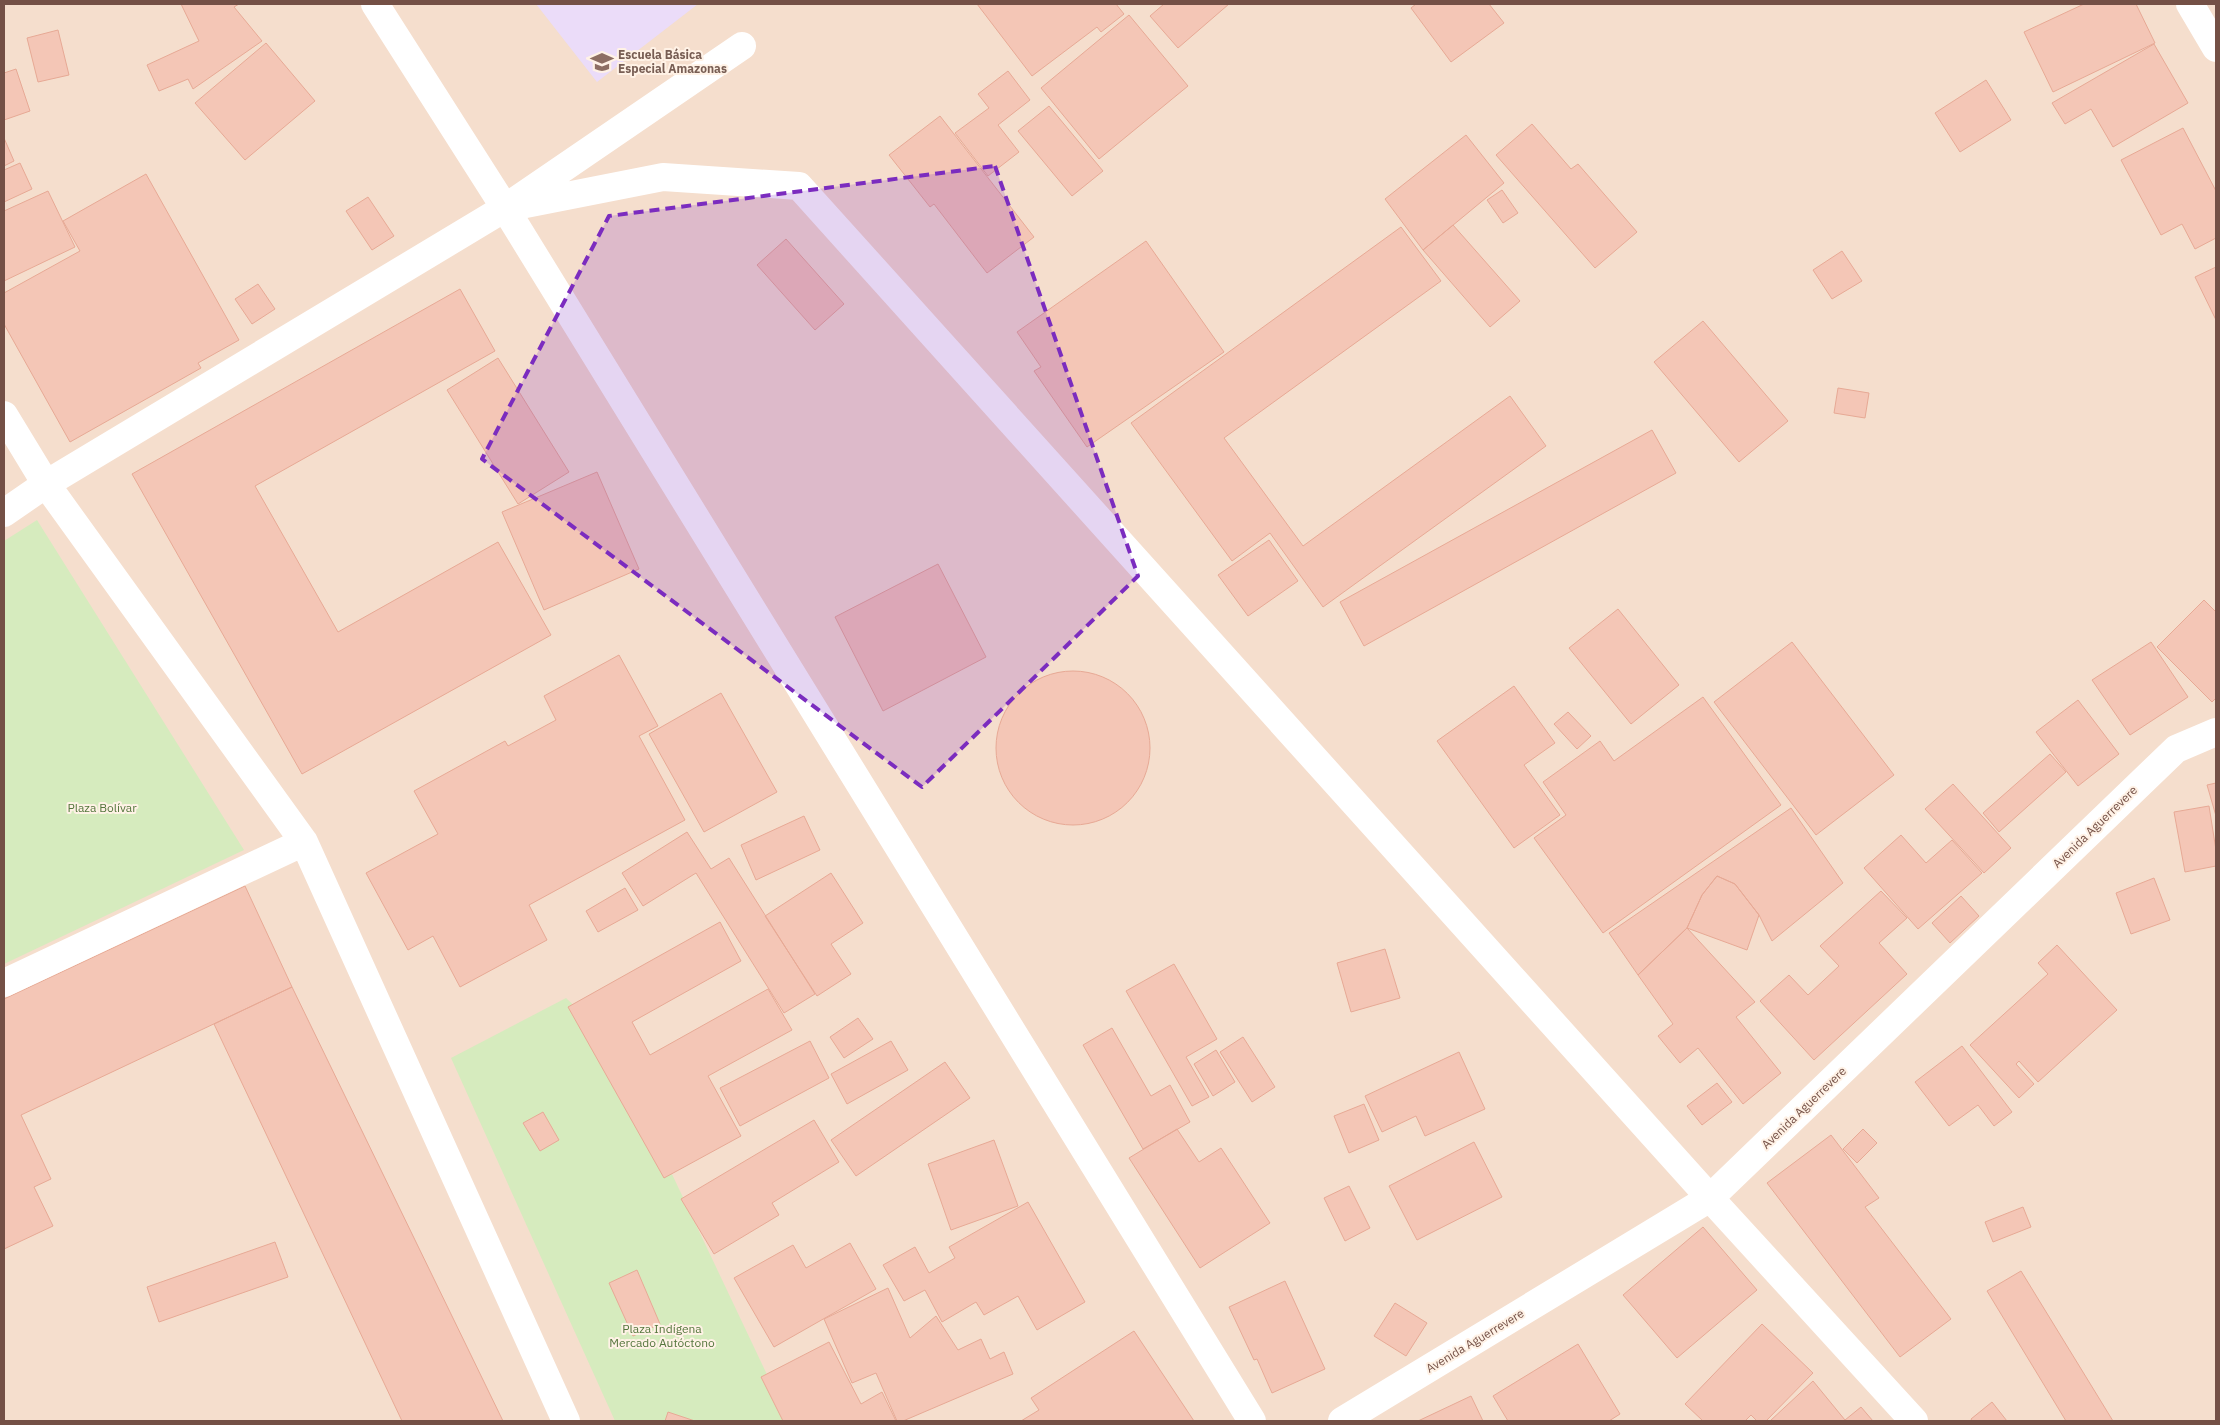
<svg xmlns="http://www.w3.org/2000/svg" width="2220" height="1425" font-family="'IBM Plex Sans',sans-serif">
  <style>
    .residential { fill: #f5decd }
    .education { fill: #ebdcf9 }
    .green { fill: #d6ebbe }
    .building { fill: #f4c6b6; stroke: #e7a995 }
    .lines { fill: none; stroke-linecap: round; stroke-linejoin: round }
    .minor { stroke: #fff; stroke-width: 28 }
    .marked { fill: #7b2cbf; fill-opacity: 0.2; stroke: #7b2cbf; stroke-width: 4; stroke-dasharray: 10 6; stroke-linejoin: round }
    .labels { text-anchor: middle; stroke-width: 4; stroke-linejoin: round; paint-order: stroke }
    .education-label { font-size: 12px; font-weight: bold; fill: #785e54; stroke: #fff2e6; text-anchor: start }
    .park-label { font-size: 12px; fill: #54753c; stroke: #fff2e6 }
    .street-label { font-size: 12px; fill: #745046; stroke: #fff2e6 }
  </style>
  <rect width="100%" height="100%" fill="#fdeddf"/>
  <!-- residential -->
  <path class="residential" d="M 4,4 L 2216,4 L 2216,1421 L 4,1421 Z"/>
  <!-- education -->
  <path class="education" d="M 536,4 L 698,4 L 597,82 Z"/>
  <!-- green -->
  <path class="green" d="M 37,520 L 244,850 L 4,964 L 4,541 Z
    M 566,998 L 607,1037 L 789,1421 L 615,1421 L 451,1058 Z"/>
  <!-- building -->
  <path class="building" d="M 181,4 L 239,4 L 234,7 L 262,41 L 193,89 L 188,79 L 159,91 L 147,65 L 199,41 Z
    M 977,4 L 1116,4 L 1124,14 L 1101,32 L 1097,27 L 1032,76 Z
    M 1164,4 L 1229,4 L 1178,48 L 1150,16 Z
    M 1416,4 L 1489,4 L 1504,23 L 1451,62 L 1411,8 Z
    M 2084,4 L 2136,4 L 2155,43 L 2053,92 L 2024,32 Z
    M 1129,15 L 1188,86 L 1099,159 L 1041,88 Z
    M 58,30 L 69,75 L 38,82 L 27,38 Z
    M 266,43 L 315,101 L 245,160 L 195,103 Z
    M 2154,44 L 2188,103 L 2113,147 L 2091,109 L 2065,124 L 2052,103 Z
    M 16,69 L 30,111 L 4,120 L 4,73 Z
    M 1008,71 L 1030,100 L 998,125 L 1019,152 L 988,176 L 955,133 L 989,108 L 978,94 Z
    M 1986,80 L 2011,120 L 1960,152 L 1935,113 Z
    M 1049,106 L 1103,171 L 1072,196 L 1018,131 Z
    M 940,116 L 1034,237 L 987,273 L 934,204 L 930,207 L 889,155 Z
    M 1532,124 L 1571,169 L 1578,164 L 1637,232 L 1595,268 L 1496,155 Z
    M 2183,128 L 2216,191 L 2216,238 L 2195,249 L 2182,224 L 2161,235 L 2121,160 Z
    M 1466,135 L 1504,183 L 1423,250 L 1385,199 Z
    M 4,138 L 14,161 L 4,166 Z
    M 20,163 L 32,189 L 4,202 L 4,170 Z
    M 146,174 L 239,340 L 198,363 L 201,368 L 70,442 L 4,324 L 4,293 L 80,251 L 63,221 Z
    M 1502,190 L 1518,213 L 1503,223 L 1487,200 Z
    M 48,191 L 75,247 L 4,281 L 4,211 Z
    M 368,197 L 394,236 L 372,250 L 346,211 Z
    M 1453,225 L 1520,301 L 1490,327 L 1423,250 Z
    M 1401,227 L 1441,281 L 1224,438 L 1303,546 L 1510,396 L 1546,446 L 1323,607 L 1270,533 L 1232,561 L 1131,423 Z
    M 786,239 L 844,304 L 815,330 L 757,265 Z
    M 1146,241 L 1224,352 L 1087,447 L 1034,371 L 1041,367 L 1017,332 Z
    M 1842,251 L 1862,281 L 1832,299 L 1813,270 Z
    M 2216,267 L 2216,320 L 2195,277 Z
    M 258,284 L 275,309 L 252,324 L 235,299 Z
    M 460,289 L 495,351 L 255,486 L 338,632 L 498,542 L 551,635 L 302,774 L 132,474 Z
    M 1703,321 L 1788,421 L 1739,462 L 1654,362 Z
    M 498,358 L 569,472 L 518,504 L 447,390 Z
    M 1838,388 L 1869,393 L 1865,418 L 1834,413 Z
    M 1652,430 L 1676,473 L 1364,646 L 1340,602 Z
    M 597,472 L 639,569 L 544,610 L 502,512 Z
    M 1269,540 L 1298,581 L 1248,616 L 1218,575 Z
    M 938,564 L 986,657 L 883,711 L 835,617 Z
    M 2204,600 L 2216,612 L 2216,698 L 2212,702 L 2157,647 Z
    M 1618,609 L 1679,685 L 1631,724 L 1569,648 Z
    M 1792,642 L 1894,775 L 1816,835 L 1714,702 Z
    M 2151,642 L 2188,697 L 2130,735 L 2092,680 Z
    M 619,655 L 658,726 L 639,736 L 685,820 L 529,905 L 547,940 L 460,987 L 433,936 L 408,950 L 366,873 L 438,834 L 414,791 L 505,741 L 508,746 L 556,720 L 544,696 Z
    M996 748a77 77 0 1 1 154 0a77 77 0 1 1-154 0Z
    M 1514,686 L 1555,743 L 1524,765 L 1560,815 L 1514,848 L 1437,741 Z
    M 721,693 L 777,792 L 704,832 L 649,734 Z
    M 1703,697 L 1781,805 L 1603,933 L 1534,838 L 1566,815 L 1543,782 L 1600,741 L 1614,761 Z
    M 2078,700 L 2119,754 L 2078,786 L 2036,732 Z
    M 1568,712 L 1591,736 L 1577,749 L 1554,724 Z
    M 2050,754 L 2066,772 L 1999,832 L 1983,813 Z
    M 2216,783 L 2216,816 L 2207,785 Z
    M 1953,784 L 2011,848 L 1984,873 L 1925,809 Z
    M 2209,806 L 2216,850 L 2216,866 L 2185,872 L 2174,812 Z
    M 1791,808 L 1843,883 L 1772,941 L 1759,915 L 1735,884 L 1717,876 L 1702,895 L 1687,928 L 1638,975 L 1609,933 Z
    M 804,816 L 820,850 L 756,880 L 741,845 Z
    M 687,832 L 711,869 L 729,858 L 815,994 L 784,1013 L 696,873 L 643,906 L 622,873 Z
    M 1901,835 L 1926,863 L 1952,840 L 1982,873 L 1918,929 L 1864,868 Z
    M 831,873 L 863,923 L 831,944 L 851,974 L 817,996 L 765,916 Z
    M 1717,876 L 1735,884 L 1759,915 L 1747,950 L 1687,928 L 1702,895 Z
    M 2154,878 L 2170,920 L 2131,934 L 2116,893 Z
    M 245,886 L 292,987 L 21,1115 L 51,1179 L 34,1187 L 53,1226 L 4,1249 L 4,999 Z
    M 625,888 L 638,910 L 598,932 L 586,911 Z
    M 1881,891 L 1907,918 L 1879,943 L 1907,974 L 1814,1060 L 1760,1001 L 1789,975 L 1808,995 L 1839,966 L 1820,946 Z
    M 1961,896 L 1979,916 L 1950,943 L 1932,923 Z
    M 720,922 L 741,961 L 632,1022 L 650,1055 L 768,989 L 792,1030 L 708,1076 L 741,1136 L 664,1178 L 568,1007 Z
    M 1687,928 L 1755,1002 L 1736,1017 L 1781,1073 L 1743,1104 L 1698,1048 L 1680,1063 L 1658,1036 L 1673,1024 L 1638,975 Z
    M 2057,945 L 2117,1010 L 2038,1082 L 2019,1061 L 2016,1064 L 2034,1084 L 2019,1098 L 1970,1045 L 2048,974 L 2038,963 Z
    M 1385,949 L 1400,998 L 1351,1012 L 1337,963 Z
    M 1174,964 L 1217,1039 L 1186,1057 L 1209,1097 L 1192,1106 L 1126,991 Z
    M 292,987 L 503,1421 L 402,1421 L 214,1024 Z
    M 858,1018 L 873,1039 L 844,1058 L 830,1037 Z
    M 1112,1028 L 1151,1096 L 1170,1085 L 1190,1122 L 1143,1149 L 1083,1045 Z
    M 1243,1037 L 1275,1087 L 1252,1102 L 1220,1052 Z
    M 810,1041 L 829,1078 L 740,1126 L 720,1088 Z
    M 891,1041 L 908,1070 L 847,1104 L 831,1074 Z
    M 1962,1046 L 2012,1112 L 1994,1126 L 1978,1105 L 1949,1126 L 1915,1082 Z
    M 1216,1050 L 1235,1082 L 1213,1096 L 1194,1064 Z
    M 1459,1052 L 1485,1109 L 1425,1136 L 1416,1116 L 1382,1132 L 1365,1096 Z
    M 945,1062 L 970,1098 L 856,1176 L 831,1140 Z
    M 1717,1083 L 1732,1102 L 1702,1125 L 1687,1106 Z
    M 1364,1104 L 1379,1140 L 1349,1153 L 1334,1116 Z
    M 543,1112 L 559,1140 L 540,1151 L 523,1123 Z
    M 814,1120 L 839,1162 L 772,1203 L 779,1215 L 714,1254 L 681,1199 Z
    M 1177,1129 L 1199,1162 L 1221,1148 L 1270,1223 L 1200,1268 L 1129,1158 Z
    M 1863,1129 L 1877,1143 L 1857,1163 L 1843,1149 Z
    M 1831,1135 L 1879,1198 L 1865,1207 L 1951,1319 L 1900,1357 L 1767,1183 Z
    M 994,1140 L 1018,1206 L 951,1230 L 928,1164 Z
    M 1474,1142 L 1502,1197 L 1417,1240 L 1389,1186 Z
    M 1349,1186 L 1370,1228 L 1345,1241 L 1324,1198 Z
    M 1028,1202 L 1085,1302 L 1037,1330 L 1018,1296 L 984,1315 L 976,1302 L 942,1322 L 925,1290 L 904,1301 L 883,1265 L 915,1247 L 929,1273 L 955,1258 L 949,1247 Z
    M 2023,1207 L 2031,1227 L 1993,1242 L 1985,1222 Z
    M 1703,1227 L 1757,1290 L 1677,1358 L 1623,1295 Z
    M 275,1242 L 288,1277 L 159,1322 L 147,1287 Z
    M 850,1243 L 876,1289 L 774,1347 L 734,1278 L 793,1245 L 806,1268 Z
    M 637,1270 L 660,1324 L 633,1336 L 609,1283 Z
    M 2021,1271 L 2113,1421 L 2066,1421 L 1987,1291 Z
    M 1285,1281 L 1325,1369 L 1272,1393 L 1257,1359 L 1254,1360 L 1229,1307 Z
    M 888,1288 L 910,1338 L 936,1316 L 958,1350 L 981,1339 L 990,1359 L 1004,1352 L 1013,1374 L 903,1421 L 897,1421 L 876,1373 L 852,1383 L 824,1319 Z
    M 1395,1303 L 1427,1323 L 1406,1356 L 1374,1336 Z
    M 1762,1324 L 1813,1373 L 1766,1421 L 1757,1421 L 1751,1415 L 1745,1421 L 1703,1421 L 1685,1404 Z
    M 1134,1331 L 1194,1421 L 1021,1421 L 1039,1410 L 1031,1398 Z
    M 829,1342 L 861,1404 L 882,1392 L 896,1421 L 783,1421 L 761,1377 Z
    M 1578,1344 L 1620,1414 L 1609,1421 L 1508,1421 L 1493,1396 Z
    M 1813,1381 L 1845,1420 L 1861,1407 L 1873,1421 L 1770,1421 Z
    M 1471,1396 L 1483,1421 L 1418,1421 Z
    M 1992,1402 L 2007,1421 L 1972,1421 L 1971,1419 Z
    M 668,1412 L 695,1421 L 665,1421 Z"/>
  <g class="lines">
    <!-- minor -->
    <path class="minor" d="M 375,4 L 505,208 L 1252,1421
      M 2190,4 L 2216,48
      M 505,208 L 663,177 L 799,186 L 1710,1198 L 1914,1421
      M 4,415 L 46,484 L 304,842 L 566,1421
      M 4,513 L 46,484 L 505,208 L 742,46
      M 4,983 L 304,842
      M 1342,1421 L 1710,1198 L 2176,749 L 2216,732"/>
  </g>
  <!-- marked area -->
  <path class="marked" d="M 995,166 L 1138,576 L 922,787 L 482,459 L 609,216 Z"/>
  <!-- icons -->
  <defs>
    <symbol id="school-bare" viewBox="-9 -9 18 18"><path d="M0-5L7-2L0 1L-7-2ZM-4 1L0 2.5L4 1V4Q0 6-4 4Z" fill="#8d6e63" stroke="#fff2e6" stroke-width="2.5" paint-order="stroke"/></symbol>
  </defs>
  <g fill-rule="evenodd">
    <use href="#school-bare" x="586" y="46" width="32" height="32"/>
  </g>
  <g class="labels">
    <!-- education labels -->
    <g class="education-label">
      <text x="618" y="59">Escuela Básica<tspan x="618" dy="14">Especial Amazonas</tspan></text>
    </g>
    <!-- park labels -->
    <g class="park-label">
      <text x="102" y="812">Plaza Bolívar</text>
      <text x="662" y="1333">Plaza Indígena<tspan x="662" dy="14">Mercado Autóctono</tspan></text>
    </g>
    <!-- street labels -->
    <g class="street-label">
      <text transform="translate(2095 827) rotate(-44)" y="4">Avenida Aguerrevere</text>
      <text transform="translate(1804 1108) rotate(-44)" y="4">Avenida Aguerrevere</text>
      <text transform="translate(1475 1341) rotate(-31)" y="4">Avenida Aguerrevere</text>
    </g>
  </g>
  <!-- border -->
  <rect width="2220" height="1425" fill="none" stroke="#745046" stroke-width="10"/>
</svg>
